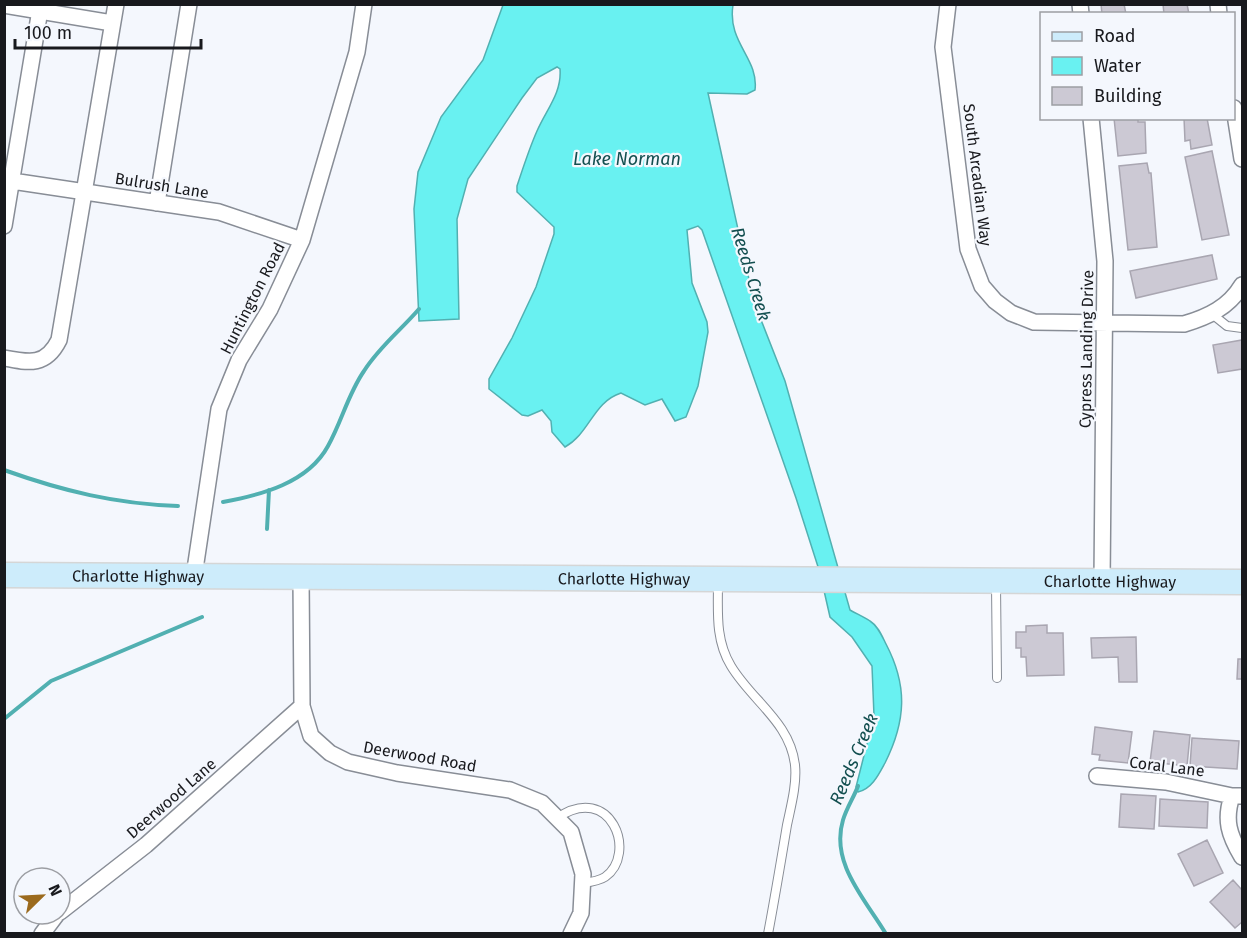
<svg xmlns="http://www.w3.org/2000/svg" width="1247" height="938" font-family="'Fira Sans',sans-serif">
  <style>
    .water { fill: #69f1f1; stroke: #51b0b1; stroke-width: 1.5 }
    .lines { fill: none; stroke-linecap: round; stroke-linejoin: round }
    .stream { stroke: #51b0b1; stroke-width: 4 }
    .building { fill: #ccc9d4; stroke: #a9a6b1; stroke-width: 1.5 }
    .service-casing { stroke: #888d96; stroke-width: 10 }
    .minor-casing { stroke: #888d96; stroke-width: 18 }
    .primary-casing { stroke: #d5d6d6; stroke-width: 27 }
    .service { stroke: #fff; stroke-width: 8 }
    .minor { stroke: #fff; stroke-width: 15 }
    .primary { stroke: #cdecfb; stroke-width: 24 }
    .labels { text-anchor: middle; stroke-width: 4.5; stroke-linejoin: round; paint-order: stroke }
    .street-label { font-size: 16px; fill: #18191d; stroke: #f4f7fd }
    .water-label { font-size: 18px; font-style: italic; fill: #134f50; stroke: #f4f7fd }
  </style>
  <rect width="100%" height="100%" fill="#f4f7fd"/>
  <!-- water -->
  <path class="water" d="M 503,5 L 733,5 C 727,43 759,58 755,90 L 747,94 L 708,93 L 754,302 L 785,381 L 850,610 C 857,614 864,617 870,621 C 878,626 882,636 886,644 C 908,686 906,721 885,763 C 879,774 872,789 858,792 L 856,787 L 874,716 L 872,666 L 852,637 L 830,617 L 820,573 L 796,498 L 702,230 L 698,226 L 687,230 L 692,283 L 707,322 L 708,332 L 698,386 L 686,417 L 675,421 L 662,399 L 645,405 L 621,393 C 593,402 590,433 565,447 L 552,432 L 551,421 L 542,410 L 528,416 L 522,415 L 489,389 L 489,379 L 512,338 L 536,287 L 554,234 L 554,227 L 517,192 L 517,186 C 523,168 529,149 537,131 C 546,110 562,93 560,69 L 557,67 L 537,78 L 522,98 L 468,179 L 457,219 L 459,319 L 419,321 L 414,209 L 418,172 L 441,117 L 483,60 Z"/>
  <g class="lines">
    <!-- stream -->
    <path class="stream" d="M 4,470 C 63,491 116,504 178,506
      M 223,502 C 261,495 308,483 328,446 C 342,421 348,394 364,371 C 379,347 401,330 419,309
      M 267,529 L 269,490
      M 4,719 L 51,681 L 202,617
      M 858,786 C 854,797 847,807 843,820 C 830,863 865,899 886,934"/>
  </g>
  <!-- building -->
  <path class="building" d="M 1101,4 L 1124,4 L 1126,14 L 1102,14 Z
    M 1163,4 L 1187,4 L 1189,14 L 1164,14 Z
    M 1114,118 L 1138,118 L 1138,122 L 1145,122 L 1146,153 L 1118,156 Z
    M 1184,118 L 1207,118 L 1212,145 L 1191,149 L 1190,140 L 1185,141 Z
    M 1212,151 L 1229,235 L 1202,240 L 1185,157 Z
    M 1147,163 L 1149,173 L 1151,173 L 1157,247 L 1128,250 L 1119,166 Z
    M 1212,255 L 1217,279 L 1136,298 L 1130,271 Z
    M 1242,340 L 1242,369 L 1218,373 L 1213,345 Z
    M 1047,625 L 1047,633 L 1063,633 L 1064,675 L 1027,676 L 1026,657 L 1021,657 L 1021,648 L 1016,648 L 1016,632 L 1026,632 L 1026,626 Z
    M 1136,637 L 1137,682 L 1119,682 L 1118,657 L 1092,658 L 1091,638 Z
    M 1238,659 L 1242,659 L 1242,679 L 1237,679 Z
    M 1095,727 L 1132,732 L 1128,763 L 1099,760 L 1100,755 L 1092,754 Z
    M 1154,731 L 1190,735 L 1187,766 L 1150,762 Z
    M 1192,738 L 1239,741 L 1237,769 L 1190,766 Z
    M 1121,794 L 1156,796 L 1154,829 L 1119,827 Z
    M 1160,799 L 1208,802 L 1207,828 L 1159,826 Z
    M 1207,840 L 1223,873 L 1194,886 L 1178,854 Z
    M 1233,880 L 1242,890 L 1242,922 L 1235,928 L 1210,902 Z"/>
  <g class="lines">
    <defs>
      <path id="service" d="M 1212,314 L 1227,326 L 1242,328
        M 718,581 C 718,611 715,640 731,666 C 752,701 790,722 795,765 C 797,784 791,806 787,825 C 781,861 775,897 768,934
        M 996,585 L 997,678
        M 557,818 C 611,781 638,854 605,877 C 599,881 591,882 583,883"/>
      <path id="minor" d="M 948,4 L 943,47 L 968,249 L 982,286 L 995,301 L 1011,313 L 1034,322 L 1184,324 C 1208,317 1229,307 1242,285
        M 1080,4 L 1081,14
        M 1218,4 L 1219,14
        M 4,5 L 112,23
        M 1234,108 L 1242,159
        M 1091,118 L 1105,261 L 1102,581
        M 12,181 L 219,212 L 302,240
        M 157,203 L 189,4
        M 4,226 L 41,4
        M 4,358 C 30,363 46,366 59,340 L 116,4
        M 194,576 L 219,409 L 239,360 L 270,309 L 302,240 L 357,52 L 364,4
        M 301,577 L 302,706 L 311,736 L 330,753 L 348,762 L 397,773 L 510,790 L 542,803 L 571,832 L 583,874 L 581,913 L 571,934
        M 1097,776 L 1166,782 L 1232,796
        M 1242,796 L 1232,796 C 1224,820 1229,835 1242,857
        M 60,912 L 146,845 L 302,706
        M 42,934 L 57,914"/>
      <g id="primary">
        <path id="s1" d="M 4,575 L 1242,582"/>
      </g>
    </defs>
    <!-- service casing -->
    <use href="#service" class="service-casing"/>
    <!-- minor casing -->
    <use href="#minor" class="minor-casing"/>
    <!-- primary casing -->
    <use href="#primary" class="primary-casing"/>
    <!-- service -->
    <use href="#service" class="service"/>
    <!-- minor -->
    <use href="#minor" class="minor"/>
    <!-- primary -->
    <use href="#primary" class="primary"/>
  </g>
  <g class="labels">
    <!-- street labels -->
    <g class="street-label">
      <text transform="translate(978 175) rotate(83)" y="6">South Arcadian Way</text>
      <text transform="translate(162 185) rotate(9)" y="6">Bulrush Lane</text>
      <text transform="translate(252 298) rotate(-63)" y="6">Huntington Road</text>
      <text transform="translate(1086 349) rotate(-89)" y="6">Cypress Landing Drive</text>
      <text dy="6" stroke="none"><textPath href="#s1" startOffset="134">Charlotte Highway</textPath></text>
      <text dy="6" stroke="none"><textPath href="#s1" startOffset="620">Charlotte Highway</textPath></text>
      <text dy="6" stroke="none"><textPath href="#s1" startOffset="1106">Charlotte Highway</textPath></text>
      <text transform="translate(420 756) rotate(10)" y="6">Deerwood Road</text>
      <text transform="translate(1167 766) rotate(7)" y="6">Coral Lane</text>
      <text transform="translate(171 798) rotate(-41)" y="6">Deerwood Lane</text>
    </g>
    <!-- water labels -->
    <g class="water-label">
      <text x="627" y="165">Lake Norman</text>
      <text transform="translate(751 274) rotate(73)" y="6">Reeds Creek</text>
      <text transform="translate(854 759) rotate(-67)" y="6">Reeds Creek</text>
    </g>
  </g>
  <!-- border -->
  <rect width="1247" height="938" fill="none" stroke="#18191d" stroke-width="12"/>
  <!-- legend -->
  <rect x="1040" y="12" width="195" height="108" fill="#f4f7fd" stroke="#9c9ea3" stroke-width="1.5"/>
  <rect x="1052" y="32" width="30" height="9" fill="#cdecfb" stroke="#9c9ea3" stroke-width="1.5"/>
  <text x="1094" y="42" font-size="18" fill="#18191d">Road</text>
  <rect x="1052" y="57" width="30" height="18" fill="#69f1f1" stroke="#9c9ea3" stroke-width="1.5"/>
  <text x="1094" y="72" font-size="18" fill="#18191d">Water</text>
  <rect x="1052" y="87" width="30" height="18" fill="#ccc9d4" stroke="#9c9ea3" stroke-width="1.5"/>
  <text x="1094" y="102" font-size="18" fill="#18191d">Building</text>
  <!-- north arrow -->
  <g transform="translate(42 896) rotate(66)"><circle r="28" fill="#f4f7fd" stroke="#9c9ea3" stroke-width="1.5"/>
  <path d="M0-4.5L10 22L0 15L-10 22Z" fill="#9b6a1d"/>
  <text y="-9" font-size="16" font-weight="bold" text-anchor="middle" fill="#18191d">N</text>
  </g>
  <!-- scale -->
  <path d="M15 39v9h186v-9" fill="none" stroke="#18191d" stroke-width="3"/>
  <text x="24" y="39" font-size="18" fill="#18191d" stroke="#f4f7fd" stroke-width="4.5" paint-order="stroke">100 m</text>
</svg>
